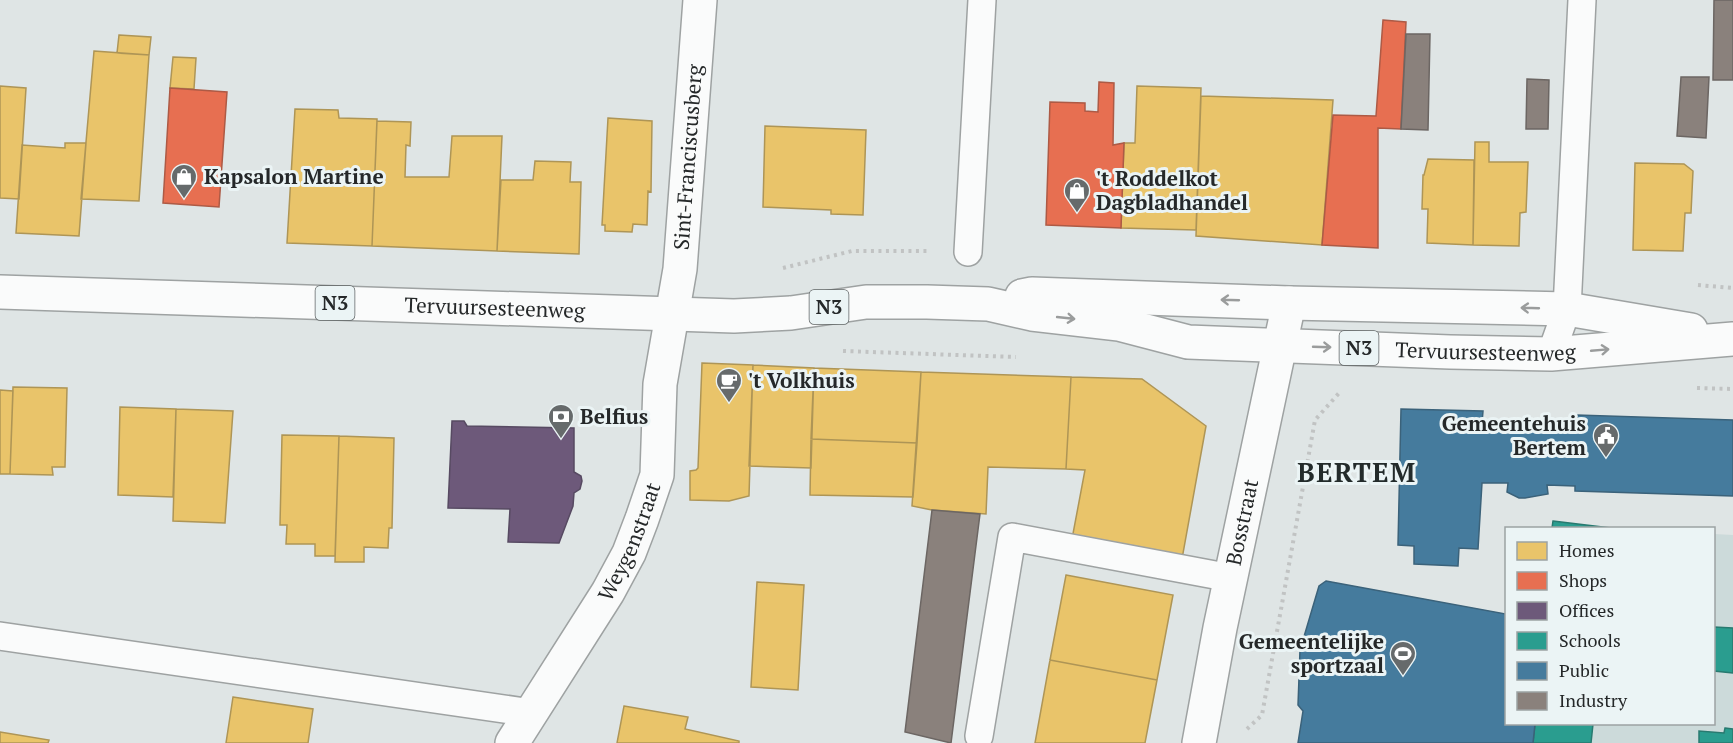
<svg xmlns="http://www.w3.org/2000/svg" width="1733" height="743" font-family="'PT Serif',serif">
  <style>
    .built { fill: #ccdada }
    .homes { fill: #e9c46a; stroke: #ae9556; stroke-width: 1.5 }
    .shops { fill: #e76f51; stroke: #ad5a45; stroke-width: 1.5 }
    .offices { fill: #6d597a; stroke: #574a62; stroke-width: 1.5 }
    .schools { fill: #2a9d8f; stroke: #287a70; stroke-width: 1.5 }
    .public { fill: #457b9d; stroke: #3b627a; stroke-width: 1.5 }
    .industry { fill: #8a817c; stroke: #6c6663; stroke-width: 1.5 }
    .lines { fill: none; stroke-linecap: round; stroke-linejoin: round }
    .lane-casing { stroke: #9ea2a2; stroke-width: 30 }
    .street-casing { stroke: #9ea2a2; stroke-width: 36 }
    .secondary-casing { stroke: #9ea2a2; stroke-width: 36 }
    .primary-casing { stroke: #9ea2a2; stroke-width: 36 }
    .path { stroke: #c1c3c3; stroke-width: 4; stroke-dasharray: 3 4.5; stroke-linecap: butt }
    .lane { stroke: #fafbfb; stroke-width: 27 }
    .street { stroke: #fafbfb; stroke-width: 33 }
    .secondary { stroke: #fafbfb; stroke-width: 33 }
    .primary { stroke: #fafbfb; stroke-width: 33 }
    .oneway { stroke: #9a9c9c }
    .labels { text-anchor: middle; stroke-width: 6; stroke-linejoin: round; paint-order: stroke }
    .shield { fill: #ebf4f5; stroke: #606566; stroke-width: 1.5 }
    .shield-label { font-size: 20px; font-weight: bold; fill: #252829 }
    .street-label { font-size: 21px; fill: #252829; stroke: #ebf4f5 }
    .poi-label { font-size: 21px; font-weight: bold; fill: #252829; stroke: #ebf4f5; text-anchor: start }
    .district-label { font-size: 27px; font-weight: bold; letter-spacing: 1.5px; fill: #232b2b; stroke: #ebf4f5 }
  </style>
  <rect width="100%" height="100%" fill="#dfe5e5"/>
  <!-- built -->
  <path class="built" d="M 1714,534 L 1733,535 L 1733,743 L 1533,743 L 1535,724 L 1714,724 Z"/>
  <!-- homes -->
  <path class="homes" d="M 119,35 L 151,37 L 149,55 L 117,53 Z
    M 94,51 L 149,55 L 139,201 L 81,199 Z
    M 173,57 L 196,58 L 194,89 L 170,88 Z
    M 0,86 L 26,88 L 19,199 L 0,198 Z
    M 1137,86 L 1201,88 L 1196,230 L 1121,228 L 1124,143 L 1135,143 Z
    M 1201,96 L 1333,100 L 1322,245 L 1196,236 Z
    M 295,109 L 338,110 L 339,118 L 377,119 L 372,246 L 287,243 Z
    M 608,118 L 652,121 L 651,192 L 648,191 L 647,225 L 633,224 L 632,232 L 605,231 L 605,225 L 602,225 Z
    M 377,121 L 411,122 L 410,146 L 406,145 L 405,177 L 449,177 L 452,136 L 502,136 L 497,251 L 372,246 Z
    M 765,126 L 866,130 L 863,215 L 831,214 L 831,210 L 763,207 Z
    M 1475,142 L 1489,142 L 1489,162 L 1528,162 L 1526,212 L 1520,213 L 1519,246 L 1473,245 Z
    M 65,143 L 86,143 L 79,236 L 16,233 L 22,145 L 65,148 Z
    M 1428,159 L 1474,160 L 1473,245 L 1427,243 L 1428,209 L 1422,209 L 1423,175 L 1424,175 Z
    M 535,161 L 571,162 L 570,182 L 581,182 L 579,254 L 497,251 L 501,180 L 533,180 Z
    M 1635,163 L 1684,164 L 1693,171 L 1691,213 L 1685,213 L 1683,251 L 1633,250 Z
    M 702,363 L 753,365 L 749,496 L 729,501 L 690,500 L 690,471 L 696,470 L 698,468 Z
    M 753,365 L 814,368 L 811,468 L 749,466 Z
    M 814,368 L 921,372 L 917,443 L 811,439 Z
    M 921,372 L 1071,377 L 1066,469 L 988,467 L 986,514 L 932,510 L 912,506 Z
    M 1071,377 L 1142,379 L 1206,426 L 1182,559 L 1072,539 L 1085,470 L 1066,469 Z
    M 13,387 L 67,388 L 65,467 L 52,467 L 53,475 L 10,474 Z
    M 0,390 L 13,391 L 10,474 L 0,474 Z
    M 120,407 L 176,409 L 173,497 L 118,495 Z
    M 176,409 L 233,411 L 225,523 L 173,521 Z
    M 282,435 L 339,436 L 335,556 L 315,556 L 315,544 L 286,544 L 287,525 L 280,525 Z
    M 339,436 L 394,438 L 392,528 L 389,528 L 388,548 L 364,547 L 364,562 L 335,562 Z
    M 811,439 L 917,443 L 913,497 L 810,495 Z
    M 1066,575 L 1173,595 L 1157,680 L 1050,660 Z
    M 757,582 L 804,585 L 798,690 L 751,687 Z
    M 1050,660 L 1157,680 L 1145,743 L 1035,743 Z
    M 233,697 L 313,709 L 308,743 L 226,743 Z
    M 624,706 L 688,717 L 685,729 L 739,741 L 739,743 L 617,743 Z
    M 0,732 L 49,740 L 48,743 L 0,743 Z"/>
  <!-- shops -->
  <path class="shops" d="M 1383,20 L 1406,22 L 1401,129 L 1378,128 L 1378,248 L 1322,245 L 1333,115 L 1376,116 Z
    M 1099,82 L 1114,83 L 1113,145 L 1124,143 L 1121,228 L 1046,225 L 1050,102 L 1085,103 L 1085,111 L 1098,112 Z
    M 170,88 L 227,92 L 219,207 L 163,203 Z"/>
  <!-- offices -->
  <path class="offices" d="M 452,421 L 464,421 L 467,426 L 574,428 L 574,472 L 581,476 L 582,481 L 580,489 L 574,493 L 573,506 L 559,543 L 508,542 L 510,509 L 448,508 Z"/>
  <!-- schools -->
  <path class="schools" d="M 1553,521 L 1611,528 L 1552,528 Z
    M 1714,627 L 1733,628 L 1733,673 L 1714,671 Z
    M 1535,724 L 1593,724 L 1591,743 L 1533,743 Z
    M 1725,728 L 1733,729 L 1733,743 L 1699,743 L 1699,731 L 1724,733 Z"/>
  <!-- public -->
  <path class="public" d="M 1401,409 L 1483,411 L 1482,423 L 1577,425 L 1577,415 L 1733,420 L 1733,496 L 1575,491 L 1575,486 L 1547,485 L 1548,494 L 1525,498 L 1519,498 L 1507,492 L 1508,483 L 1482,483 L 1478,549 L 1459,548 L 1458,566 L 1414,564 L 1414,546 L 1398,545 Z
    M 1326,581 L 1506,614 L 1506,724 L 1535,724 L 1533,743 L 1298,743 L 1303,711 L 1298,705 L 1300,650 L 1319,586 Z"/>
  <!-- industry -->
  <path class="industry" d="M 1714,0 L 1733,0 L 1733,80 L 1713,80 Z
    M 1406,34 L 1430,34 L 1428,130 L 1401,129 Z
    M 1681,77 L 1709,77 L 1706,138 L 1677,136 Z
    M 1527,79 L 1549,80 L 1548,129 L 1526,129 Z
    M 932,510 L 980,514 L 951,743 L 905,732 Z"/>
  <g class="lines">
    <defs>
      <path id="lane" d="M 968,252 L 982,0
        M 1551,354 L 1567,309 L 1582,0
        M 0,636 L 532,713
        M 979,736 L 1012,537 L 1231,578"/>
      <g id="street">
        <path id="s1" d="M 512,743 L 608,592 L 629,553 L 642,519 L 657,475 L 660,384 L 680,269 L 700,0"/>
      </g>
      <g id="secondary">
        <path id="s2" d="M 1199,743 L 1220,628 L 1289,303"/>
      </g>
      <g id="primary">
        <path id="s3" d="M 0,292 L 734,316 L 791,313 L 866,302 L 927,302 L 988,304 L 1032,314 L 1119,324 L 1188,342 L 1450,352 L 1551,354 L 1733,339"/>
        <path d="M 1022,296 L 1032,294 L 1289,303 L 1567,309 L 1691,330"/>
      </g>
    </defs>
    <!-- lane casing -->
    <use href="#lane" class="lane-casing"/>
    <!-- street casing -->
    <use href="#street" class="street-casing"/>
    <!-- secondary casing -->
    <use href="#secondary" class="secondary-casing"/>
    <!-- primary casing -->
    <use href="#primary" class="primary-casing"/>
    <!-- path -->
    <path class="path" d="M 783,268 L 852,251 L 930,251
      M 1698,285 L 1733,288
      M 843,351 L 1016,357
      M 1697,388 L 1733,389
      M 1247,729 L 1262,715 L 1315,420 L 1340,392"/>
    <!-- lane -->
    <use href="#lane" class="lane"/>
    <!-- street -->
    <use href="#street" class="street"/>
    <!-- secondary -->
    <use href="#secondary" class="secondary"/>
    <!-- primary -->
    <use href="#primary" class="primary"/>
  </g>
  <!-- one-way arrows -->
  <defs><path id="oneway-shaft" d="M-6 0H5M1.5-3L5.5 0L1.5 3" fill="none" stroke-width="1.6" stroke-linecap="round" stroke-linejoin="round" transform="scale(1.5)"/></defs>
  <g class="oneway">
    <use href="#oneway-shaft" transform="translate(1230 300) rotate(-178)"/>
    <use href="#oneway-shaft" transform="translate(1530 308) rotate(-178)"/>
    <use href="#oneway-shaft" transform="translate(1066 318) rotate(6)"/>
    <use href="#oneway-shaft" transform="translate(1322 347) rotate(2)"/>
    <use href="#oneway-shaft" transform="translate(1600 350) rotate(-5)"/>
  </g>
  <!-- icons -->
  <defs>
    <symbol id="shop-pin" viewBox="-11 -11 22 30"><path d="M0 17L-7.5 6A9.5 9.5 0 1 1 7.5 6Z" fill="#666a6b" stroke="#ebf4f5"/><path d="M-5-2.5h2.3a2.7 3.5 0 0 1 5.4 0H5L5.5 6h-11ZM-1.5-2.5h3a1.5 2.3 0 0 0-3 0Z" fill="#fff"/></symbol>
    <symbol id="cafe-pin" viewBox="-11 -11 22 30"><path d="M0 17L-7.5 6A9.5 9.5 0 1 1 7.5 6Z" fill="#666a6b" stroke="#ebf4f5"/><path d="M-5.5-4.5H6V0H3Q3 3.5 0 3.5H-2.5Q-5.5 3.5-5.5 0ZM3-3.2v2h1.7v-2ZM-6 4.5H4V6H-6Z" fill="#fff"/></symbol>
    <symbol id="bank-pin" viewBox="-11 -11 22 30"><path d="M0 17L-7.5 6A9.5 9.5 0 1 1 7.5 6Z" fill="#666a6b" stroke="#ebf4f5"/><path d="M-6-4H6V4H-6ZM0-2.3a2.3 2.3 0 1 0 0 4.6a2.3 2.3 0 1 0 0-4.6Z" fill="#fff"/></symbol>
    <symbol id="civic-pin" viewBox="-11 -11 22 30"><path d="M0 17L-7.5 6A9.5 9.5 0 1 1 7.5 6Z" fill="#666a6b" stroke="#ebf4f5"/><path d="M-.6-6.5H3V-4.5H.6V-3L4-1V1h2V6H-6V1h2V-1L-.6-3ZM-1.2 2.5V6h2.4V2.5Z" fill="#fff"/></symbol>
    <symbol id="stadium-pin" viewBox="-11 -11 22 30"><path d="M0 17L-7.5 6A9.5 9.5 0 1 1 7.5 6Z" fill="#666a6b" stroke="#ebf4f5"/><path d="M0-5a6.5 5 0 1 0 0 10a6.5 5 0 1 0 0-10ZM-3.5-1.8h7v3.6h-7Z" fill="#fff"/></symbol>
  </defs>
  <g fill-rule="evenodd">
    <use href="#shop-pin" x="169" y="162" width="30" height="40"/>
    <use href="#shop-pin" x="1062" y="176" width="30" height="40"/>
    <use href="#cafe-pin" x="714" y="366" width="30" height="40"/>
    <use href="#bank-pin" x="546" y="402" width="30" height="40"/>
    <use href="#civic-pin" x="1591" y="421" width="30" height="40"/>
    <use href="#stadium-pin" x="1388" y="639" width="30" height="40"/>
  </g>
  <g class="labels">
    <!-- shield labels -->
    <g class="shield">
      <rect x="315.5" y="286" width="39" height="34" rx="4.5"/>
      <rect x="809.5" y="290" width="39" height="34" rx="4.5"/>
      <rect x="1339.5" y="331" width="39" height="34" rx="4.5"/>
    </g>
    <g class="shield-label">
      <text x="335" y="310">N3</text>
      <text x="829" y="314">N3</text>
      <text x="1359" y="355">N3</text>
    </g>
    <!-- street labels -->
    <g class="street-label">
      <text dy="7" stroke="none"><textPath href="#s1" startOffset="626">Sint-Franciscusberg</textPath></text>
      <text dy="7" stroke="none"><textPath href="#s3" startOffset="495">Tervuursesteenweg</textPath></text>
      <text dy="7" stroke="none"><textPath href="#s3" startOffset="1491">Tervuursesteenweg</textPath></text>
      <text dy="7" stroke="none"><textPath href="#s2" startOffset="225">Bosstraat</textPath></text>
      <text dy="7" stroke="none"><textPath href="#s1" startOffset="234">Weygenstraat</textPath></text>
    </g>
    <!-- poi labels -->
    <g class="poi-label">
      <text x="204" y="184">Kapsalon Martine</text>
      <text x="1096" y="186">'t Roddelkot<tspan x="1096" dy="24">Dagbladhandel</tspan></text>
      <text x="748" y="388">'t Volkhuis</text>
      <text x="580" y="424">Belfius</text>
      <text x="1586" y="431" text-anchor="end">Gemeentehuis<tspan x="1586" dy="24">Bertem</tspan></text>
      <text x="1384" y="649" text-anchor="end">Gemeentelijke<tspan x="1384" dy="24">sportzaal</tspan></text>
    </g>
    <!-- district labels -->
    <g class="district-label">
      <text x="1357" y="482">BERTEM</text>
    </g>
  </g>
  <!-- legend -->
  <rect x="1505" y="527" width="210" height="198" fill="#ebf4f5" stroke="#9ca2a3" stroke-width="1.5"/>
  <rect x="1517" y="542" width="30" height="18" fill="#e9c46a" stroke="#9ca2a3" stroke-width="1.5"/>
  <text x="1559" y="557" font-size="18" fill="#252829">Homes</text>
  <rect x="1517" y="572" width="30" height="18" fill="#e76f51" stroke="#9ca2a3" stroke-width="1.5"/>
  <text x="1559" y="587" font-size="18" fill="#252829">Shops</text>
  <rect x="1517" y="602" width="30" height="18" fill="#6d597a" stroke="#9ca2a3" stroke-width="1.5"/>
  <text x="1559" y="617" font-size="18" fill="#252829">Offices</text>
  <rect x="1517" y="632" width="30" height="18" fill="#2a9d8f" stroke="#9ca2a3" stroke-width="1.5"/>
  <text x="1559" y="647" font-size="18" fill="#252829">Schools</text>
  <rect x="1517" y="662" width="30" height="18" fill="#457b9d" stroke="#9ca2a3" stroke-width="1.5"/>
  <text x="1559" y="677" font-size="18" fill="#252829">Public</text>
  <rect x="1517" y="692" width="30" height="18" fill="#8a817c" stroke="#9ca2a3" stroke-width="1.5"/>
  <text x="1559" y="707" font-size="18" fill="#252829">Industry</text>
</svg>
